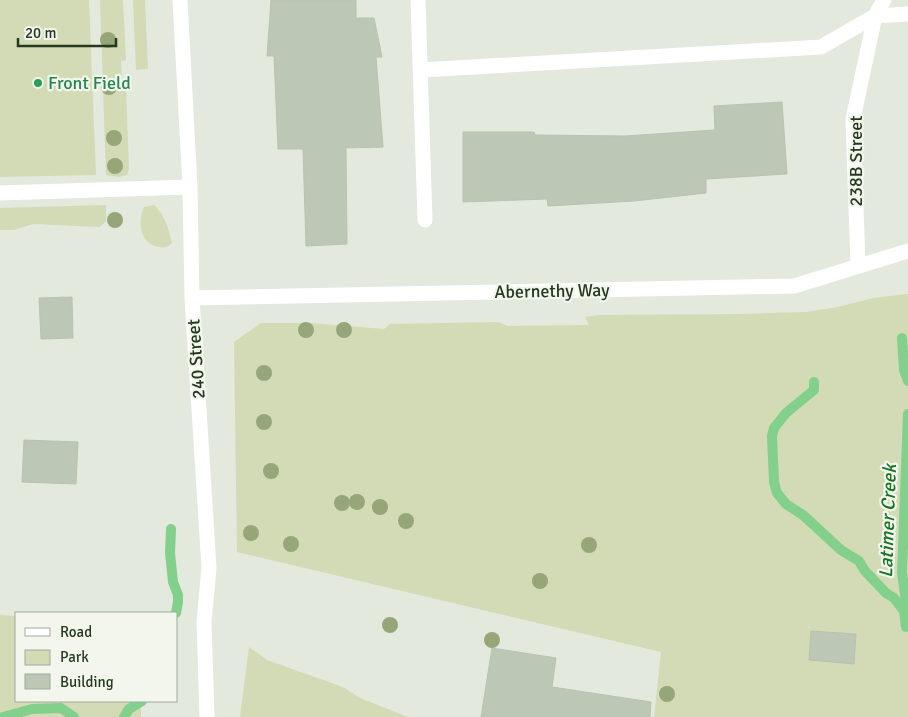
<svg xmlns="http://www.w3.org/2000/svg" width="908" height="717" font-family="Signika,sans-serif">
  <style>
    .green { fill: #d2dbb5 }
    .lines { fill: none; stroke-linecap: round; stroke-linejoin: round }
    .stream { stroke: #83d08c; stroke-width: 10 }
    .building { fill: #bdc7b5; stroke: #b8c3af }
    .lane { stroke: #fff; stroke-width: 15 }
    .street { stroke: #fff; stroke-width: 15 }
    .tree { fill: #96a679 }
    .leisure-dot { fill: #2e9e5b; stroke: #f2f6ed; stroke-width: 2 }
    .labels { text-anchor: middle; stroke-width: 4.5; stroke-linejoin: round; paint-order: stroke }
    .leisure-label { font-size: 18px; fill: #27864d; stroke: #f2f6ed; text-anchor: start }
    .street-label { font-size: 18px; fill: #26391f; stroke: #f2f6ed }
    .water-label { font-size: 19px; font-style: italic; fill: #197425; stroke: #f2f6ed }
  </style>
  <rect width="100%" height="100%" fill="#e3e9dd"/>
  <!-- green -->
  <path class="green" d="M 0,0 L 89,0 L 96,175 L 0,177 Z
    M 100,0 L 123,0 L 126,60 L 121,61 L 122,86 L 126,86 L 129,169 L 127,175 L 119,177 L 106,175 Z
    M 133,0 L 145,0 L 148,69 L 136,70 Z
    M 106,205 L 106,221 L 100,227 L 33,224 L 14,230 L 0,230 L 0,208 Z
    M 154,205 C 164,213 169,230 172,243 L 167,247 C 142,250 136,226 144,207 Z
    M 908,294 L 908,717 L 654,717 L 661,652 L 237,552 L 234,342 L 261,323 L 310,323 L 384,329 L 390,324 L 498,322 L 508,326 L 589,325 L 585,317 L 597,315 L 741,314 L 806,312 L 838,307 L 873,298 Z
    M 0,615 L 16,616 L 16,701 L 141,701 L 141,717 L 0,717 Z
    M 249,647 L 267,660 L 343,687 L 360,698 L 408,717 L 240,717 Z"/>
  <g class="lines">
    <!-- stream -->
    <path class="stream" d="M 902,338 L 904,370 L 908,381
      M 814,382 L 814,390 L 786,413 L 774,428 L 772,436 L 774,482 L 777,493 L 786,504 L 803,515 L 841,550 L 859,561 L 865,571 L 886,593 L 894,598 L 904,611
      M 171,529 L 170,553 L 173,582 L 178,595 L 178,602 L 176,613
      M 906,627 L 904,611 L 906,601 L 902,573 L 908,414
      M 3,717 L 32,709 L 61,708 L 74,717
      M 124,717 L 129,709 L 142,701"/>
  </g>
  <!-- building -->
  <path class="building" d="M 271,0 L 356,0 L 356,18 L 374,18 L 382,57 L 376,57 L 383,147 L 346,148 L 347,244 L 306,246 L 303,149 L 278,149 L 274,56 L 267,56 Z
    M 782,102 L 787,174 L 706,179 L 706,193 L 634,201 L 548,206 L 547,199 L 463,202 L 463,132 L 534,132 L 535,135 L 625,136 L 715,130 L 714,106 Z
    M 72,297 L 73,338 L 41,339 L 39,298 Z
    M 24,440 L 78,442 L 76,484 L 22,482 Z
    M 811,631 L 856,634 L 854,664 L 809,660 Z
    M 492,648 L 556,658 L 552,687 L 651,702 L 650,717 L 481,717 Z"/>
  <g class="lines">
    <!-- lane -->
    <path class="lane" d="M 418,0 L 425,220
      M 421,70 L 821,47 L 875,16 L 908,14
      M 0,193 L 190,187"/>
    <!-- street -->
    <path class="street" d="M 180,0 L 190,187 L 192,298 L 209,568 L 204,622 L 207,717
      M 858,266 L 853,119 L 875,16 L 884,0
      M 192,298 L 794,286 L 908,251"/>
  </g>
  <!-- trees -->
  <g class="tree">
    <circle cx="108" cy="40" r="8"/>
    <circle cx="109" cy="87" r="8"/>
    <circle cx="114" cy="138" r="8"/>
    <circle cx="115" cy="166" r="8"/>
    <circle cx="115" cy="220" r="8"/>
    <circle cx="306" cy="330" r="8"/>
    <circle cx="344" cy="330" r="8"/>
    <circle cx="264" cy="373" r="8"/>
    <circle cx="264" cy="422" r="8"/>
    <circle cx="271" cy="471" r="8"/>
    <circle cx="357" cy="502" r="8"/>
    <circle cx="342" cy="503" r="8"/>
    <circle cx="380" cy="507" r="8"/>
    <circle cx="406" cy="521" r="8"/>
    <circle cx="251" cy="533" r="8"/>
    <circle cx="291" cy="544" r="8"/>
    <circle cx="589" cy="545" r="8"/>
    <circle cx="540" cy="581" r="8"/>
    <circle cx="390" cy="625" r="8"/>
    <circle cx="492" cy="640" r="8"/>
    <circle cx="667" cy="694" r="8"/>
  </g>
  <!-- markers -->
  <circle class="leisure-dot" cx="38" cy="83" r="5"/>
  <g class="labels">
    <!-- leisure labels -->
    <g class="leisure-label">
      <text x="48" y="89">Front Field</text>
    </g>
    <!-- street labels -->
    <g class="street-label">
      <text transform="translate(856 161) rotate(-90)" y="6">238B Street</text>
      <text transform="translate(552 291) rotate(-1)" y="6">Abernethy Way</text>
      <text transform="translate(196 359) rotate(-94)" y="6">240 Street</text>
    </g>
    <!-- water labels -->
    <g class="water-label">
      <text transform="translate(887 521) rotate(-88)" y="7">Latimer Creek</text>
    </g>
  </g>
  <!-- legend -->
  <rect x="15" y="612" width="162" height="90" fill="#f2f6ed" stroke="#a0aa9b"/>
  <rect x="25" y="628" width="25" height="8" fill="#ffffff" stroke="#a0aa9b"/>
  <text x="60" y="637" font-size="15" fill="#26391f">Road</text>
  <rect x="25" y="650" width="25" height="15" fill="#d2dbb5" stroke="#a0aa9b"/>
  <text x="60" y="662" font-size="15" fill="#26391f">Park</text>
  <rect x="25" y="674" width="25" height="15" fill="#bdc7b5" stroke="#a0aa9b"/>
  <text x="60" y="687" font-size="15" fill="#26391f">Building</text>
  <!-- scale -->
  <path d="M18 38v8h98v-8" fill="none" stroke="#26391f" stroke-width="2.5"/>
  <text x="25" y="38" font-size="15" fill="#26391f" stroke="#f2f6ed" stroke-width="4" paint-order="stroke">20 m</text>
</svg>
